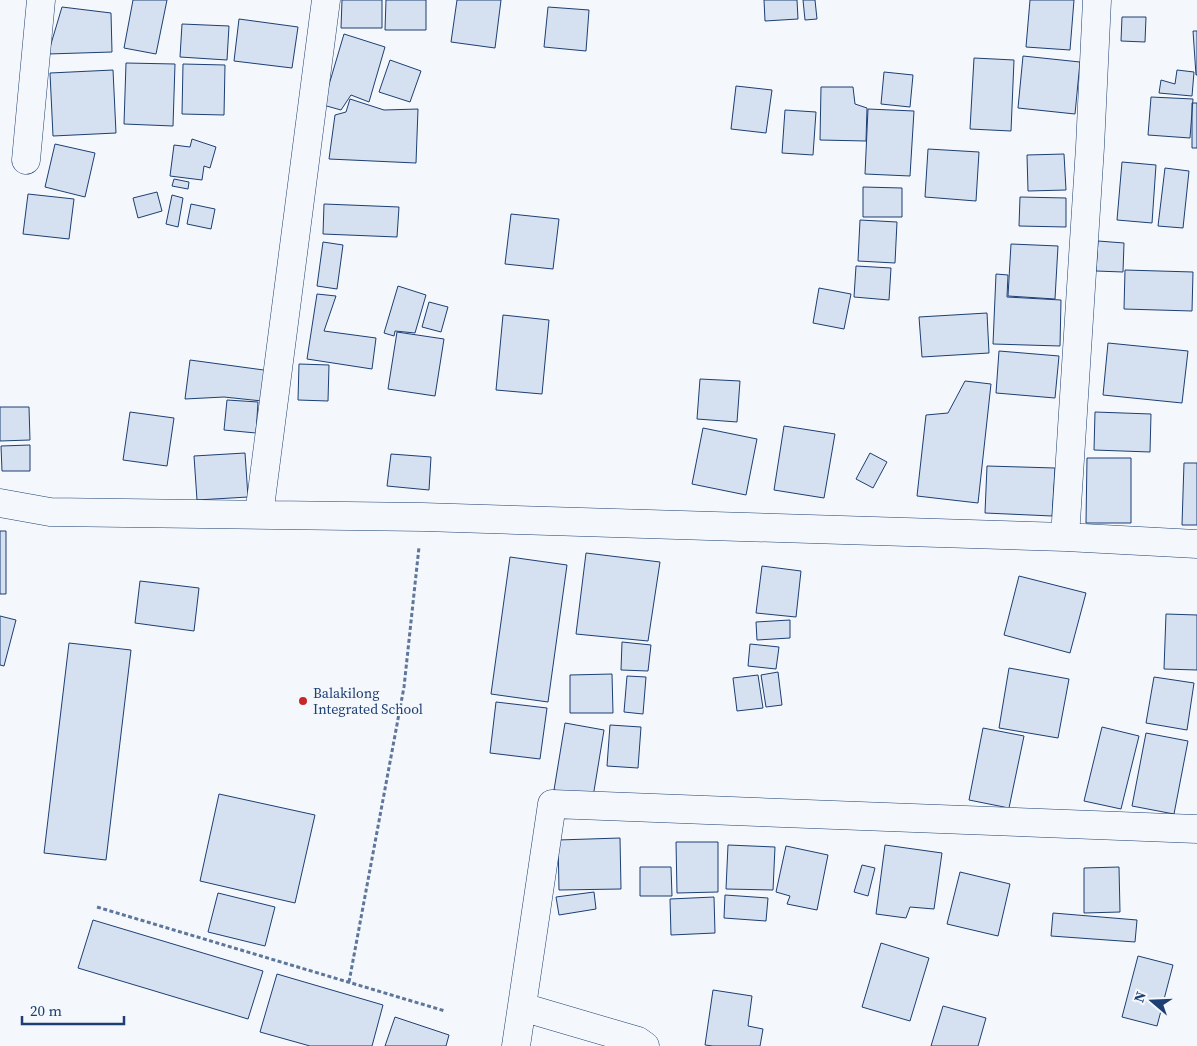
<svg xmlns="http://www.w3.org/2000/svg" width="1197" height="1046" font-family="'Source Serif 4',serif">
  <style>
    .building { fill: #d5e0f0; stroke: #1d3f73 }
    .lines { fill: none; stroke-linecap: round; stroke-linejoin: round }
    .minor-casing { stroke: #1d3f73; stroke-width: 29 }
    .path { stroke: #5e769c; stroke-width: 3; stroke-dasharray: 4 2.5; stroke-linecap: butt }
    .minor { stroke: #f4f7fb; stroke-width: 28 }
    .poi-dot { fill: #c62828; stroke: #f4f7fb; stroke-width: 2 }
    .labels { text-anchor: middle; stroke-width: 4; stroke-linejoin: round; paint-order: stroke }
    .poi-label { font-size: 14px; fill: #1d3f73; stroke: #f4f7fb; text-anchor: start }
  </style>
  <rect width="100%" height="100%" fill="#f4f7fb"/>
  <!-- building -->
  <path class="building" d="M 133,0 L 167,0 L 156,54 L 124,48 Z
    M 342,0 L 382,0 L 382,28 L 341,28 Z
    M 386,0 L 426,0 L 426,30 L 385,30 Z
    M 457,0 L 501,0 L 495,48 L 451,42 Z
    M 764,0 L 797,0 L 798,19 L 765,21 Z
    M 803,0 L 815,0 L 817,19 L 805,20 Z
    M 1030,0 L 1074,0 L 1070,50 L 1026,47 Z
    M 62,7 L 111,13 L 112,52 L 48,54 Z
    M 548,7 L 589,10 L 586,51 L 544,47 Z
    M 1122,17 L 1146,17 L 1145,42 L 1121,41 Z
    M 239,19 L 298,27 L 292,68 L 234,61 Z
    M 182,24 L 229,26 L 227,60 L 180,57 Z
    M 1193,31 L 1197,31 L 1197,75 L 1196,75 Z
    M 344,34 L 385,47 L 369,102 L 351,95 L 341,110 L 323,105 Z
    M 1023,56 L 1080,62 L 1075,114 L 1018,108 Z
    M 974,58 L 1014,60 L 1011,131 L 970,129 Z
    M 390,60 L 421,71 L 410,102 L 379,92 Z
    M 126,63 L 175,64 L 173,126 L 124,124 Z
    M 183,64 L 225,65 L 224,115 L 182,114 Z
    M 113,70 L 116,133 L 53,136 L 50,73 Z
    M 1177,70 L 1194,72 L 1192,96 L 1159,93 L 1161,80 L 1175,84 Z
    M 884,72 L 913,75 L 910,107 L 881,104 Z
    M 736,86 L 772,90 L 766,133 L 731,129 Z
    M 821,87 L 853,87 L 855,104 L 867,108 L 866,141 L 820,140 Z
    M 1151,97 L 1193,99 L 1190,138 L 1148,135 Z
    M 350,99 L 384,110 L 418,109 L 416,163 L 329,159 L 335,115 L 346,112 Z
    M 1192,103 L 1197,103 L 1197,148 L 1192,148 Z
    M 868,109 L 914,111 L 910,176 L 865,174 Z
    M 785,110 L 816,112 L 813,155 L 782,153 Z
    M 192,139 L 216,147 L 210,168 L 204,166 L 202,180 L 170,176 L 174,145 L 190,147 Z
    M 55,144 L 95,153 L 85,197 L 45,187 Z
    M 928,149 L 979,152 L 976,201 L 925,197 Z
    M 1064,154 L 1066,190 L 1028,191 L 1027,155 Z
    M 1122,162 L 1156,165 L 1152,223 L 1117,220 Z
    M 1165,168 L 1189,171 L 1183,228 L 1158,226 Z
    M 174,179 L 189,182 L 188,189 L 172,186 Z
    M 863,187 L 902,188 L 902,217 L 863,217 Z
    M 157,192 L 162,211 L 138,218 L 133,198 Z
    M 28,194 L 74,199 L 69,239 L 23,234 Z
    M 172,195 L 183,198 L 178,227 L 166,224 Z
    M 1020,197 L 1066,198 L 1066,227 L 1019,226 Z
    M 191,204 L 215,209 L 211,229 L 187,224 Z
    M 324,204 L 399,207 L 397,237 L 323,234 Z
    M 511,214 L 559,219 L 553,269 L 505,264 Z
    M 860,220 L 897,222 L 895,263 L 858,261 Z
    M 1098,241 L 1124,243 L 1123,272 L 1096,271 Z
    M 323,242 L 343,245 L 337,289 L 317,286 Z
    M 1011,244 L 1058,246 L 1055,299 L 1008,296 Z
    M 856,266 L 891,268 L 889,300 L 854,297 Z
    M 1125,270 L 1193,272 L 1192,311 L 1124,309 Z
    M 996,274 L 1008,275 L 1007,297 L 1061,300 L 1060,346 L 993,344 Z
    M 398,286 L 426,295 L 415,333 L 395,331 L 394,336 L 384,333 Z
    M 819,288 L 851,294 L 844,329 L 813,323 Z
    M 317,294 L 336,296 L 324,331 L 376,338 L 372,369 L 307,359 Z
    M 429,302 L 448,307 L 441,332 L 422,327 Z
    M 987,313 L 989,353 L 922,357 L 919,317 Z
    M 503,315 L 549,320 L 542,394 L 496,390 Z
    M 397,332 L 444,339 L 435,396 L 388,389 Z
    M 1108,343 L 1188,351 L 1182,403 L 1103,395 Z
    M 999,351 L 1059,356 L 1055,398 L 996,393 Z
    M 190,360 L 271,371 L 262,401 L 224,397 L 185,399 Z
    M 299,364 L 329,365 L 328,401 L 298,400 Z
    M 700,379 L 740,381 L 737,422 L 697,419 Z
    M 965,381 L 991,384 L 978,503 L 917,496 L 926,415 L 948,413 Z
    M 227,400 L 258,402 L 256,433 L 224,430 Z
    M 0,407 L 29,407 L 30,440 L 0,441 Z
    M 130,412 L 174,418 L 167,466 L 123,460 Z
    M 1095,412 L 1151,414 L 1150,452 L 1094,450 Z
    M 784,426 L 835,434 L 824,498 L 774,490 Z
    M 703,428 L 757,439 L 746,495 L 692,484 Z
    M 30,445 L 30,471 L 2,471 L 1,446 Z
    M 245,453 L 248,497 L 197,500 L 194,456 Z
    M 870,453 L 887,462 L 873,488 L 856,479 Z
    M 391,454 L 431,457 L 429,490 L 387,486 Z
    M 1087,458 L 1131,458 L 1131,523 L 1086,523 Z
    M 1184,463 L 1197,463 L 1197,525 L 1182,525 Z
    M 987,466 L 1055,468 L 1052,516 L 985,513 Z
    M 0,531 L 6,531 L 6,594 L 0,594 Z
    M 586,553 L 660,562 L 648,641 L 576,634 Z
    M 510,557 L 567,565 L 548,702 L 491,694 Z
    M 762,566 L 801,571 L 796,617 L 756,613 Z
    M 1019,576 L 1086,593 L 1070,653 L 1004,635 Z
    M 140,581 L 199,588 L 194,631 L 135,623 Z
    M 1166,614 L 1197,615 L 1197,670 L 1164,669 Z
    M 0,616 L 16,620 L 4,666 L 0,665 Z
    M 790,620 L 790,638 L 757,640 L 756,622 Z
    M 622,642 L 651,645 L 648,671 L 621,670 Z
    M 69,643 L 131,650 L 106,860 L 44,853 Z
    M 750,644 L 779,647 L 776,669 L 748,666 Z
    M 1009,668 L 1069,679 L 1058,738 L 999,728 Z
    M 778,672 L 782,705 L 766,707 L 761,675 Z
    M 612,674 L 613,713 L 570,713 L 570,675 Z
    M 758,675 L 763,708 L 737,711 L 733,678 Z
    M 627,676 L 646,677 L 643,714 L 624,712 Z
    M 1154,677 L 1194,683 L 1187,730 L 1146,723 Z
    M 496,702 L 547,708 L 540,759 L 490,753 Z
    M 565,723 L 604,730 L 593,797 L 554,790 Z
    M 610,725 L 641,727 L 638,768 L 607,766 Z
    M 1102,727 L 1139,736 L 1121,809 L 1084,801 Z
    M 983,728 L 1024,736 L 1009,808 L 969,800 Z
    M 1146,733 L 1188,741 L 1174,814 L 1132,806 Z
    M 219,794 L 315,815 L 295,903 L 200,881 Z
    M 620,838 L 621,889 L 559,890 L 558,840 Z
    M 676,842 L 718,842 L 718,892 L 677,893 Z
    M 728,845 L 775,847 L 773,890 L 726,889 Z
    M 885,845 L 942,853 L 934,909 L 910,907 L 906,918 L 876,914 Z
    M 786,846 L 828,855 L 817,910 L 787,904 L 790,896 L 776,892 Z
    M 862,865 L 875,868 L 868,896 L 854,892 Z
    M 640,867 L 671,867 L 672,896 L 640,896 Z
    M 1119,867 L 1120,912 L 1084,913 L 1084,868 Z
    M 960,872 L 1010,884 L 998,936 L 947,924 Z
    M 594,892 L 596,909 L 559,915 L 556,897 Z
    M 218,893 L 275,907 L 265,946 L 208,932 Z
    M 725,895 L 768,898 L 766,921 L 724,918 Z
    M 714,897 L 715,933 L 671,935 L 670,899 Z
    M 1053,913 L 1137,920 L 1135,942 L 1051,936 Z
    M 93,920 L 263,971 L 248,1019 L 78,968 Z
    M 881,943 L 929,958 L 910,1021 L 862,1007 Z
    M 1138,956 L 1173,965 L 1157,1026 L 1122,1017 Z
    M 277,974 L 383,1005 L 372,1046 L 310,1046 L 260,1032 Z
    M 713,990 L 752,996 L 748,1026 L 763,1029 L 760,1046 L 713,1046 L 705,1045 Z
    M 943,1006 L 986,1018 L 978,1046 L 931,1046 Z
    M 395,1017 L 449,1035 L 446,1046 L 385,1046 Z"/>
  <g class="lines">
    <defs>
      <path id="minor" d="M 26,160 L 41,0
        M 0,503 L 50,512 L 423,517 L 1065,537 L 1197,544
        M 259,515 L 326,0
        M 1065,537 L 1090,147 L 1097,0
        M 522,1007 L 638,1041 L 645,1046
        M 516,1046 L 552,804 L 1197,829"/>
    </defs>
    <!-- minor casing -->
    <use href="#minor" class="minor-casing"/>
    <!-- path -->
    <path class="path" d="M 97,907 L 445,1011
      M 349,982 L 404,687 L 419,547"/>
    <!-- minor -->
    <use href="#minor" class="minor"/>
  </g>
  <!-- markers -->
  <circle class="poi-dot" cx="303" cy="701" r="5"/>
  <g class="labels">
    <!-- poi labels -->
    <g class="poi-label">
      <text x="313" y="698">Balakilong<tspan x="313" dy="16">Integrated School</tspan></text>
    </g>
  </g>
  <!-- north arrow -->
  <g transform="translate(1152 1001) rotate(289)" stroke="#f4f7fb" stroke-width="4" paint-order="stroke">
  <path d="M0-4L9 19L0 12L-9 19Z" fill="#1d3f73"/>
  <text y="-8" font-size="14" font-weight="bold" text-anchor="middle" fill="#1d3f73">N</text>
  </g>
  <!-- scale -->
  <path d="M22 1016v8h102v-8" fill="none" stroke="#1d3f73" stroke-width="2.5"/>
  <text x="30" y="1016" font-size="15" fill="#1d3f73" stroke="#f4f7fb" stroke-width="4" paint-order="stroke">20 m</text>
</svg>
